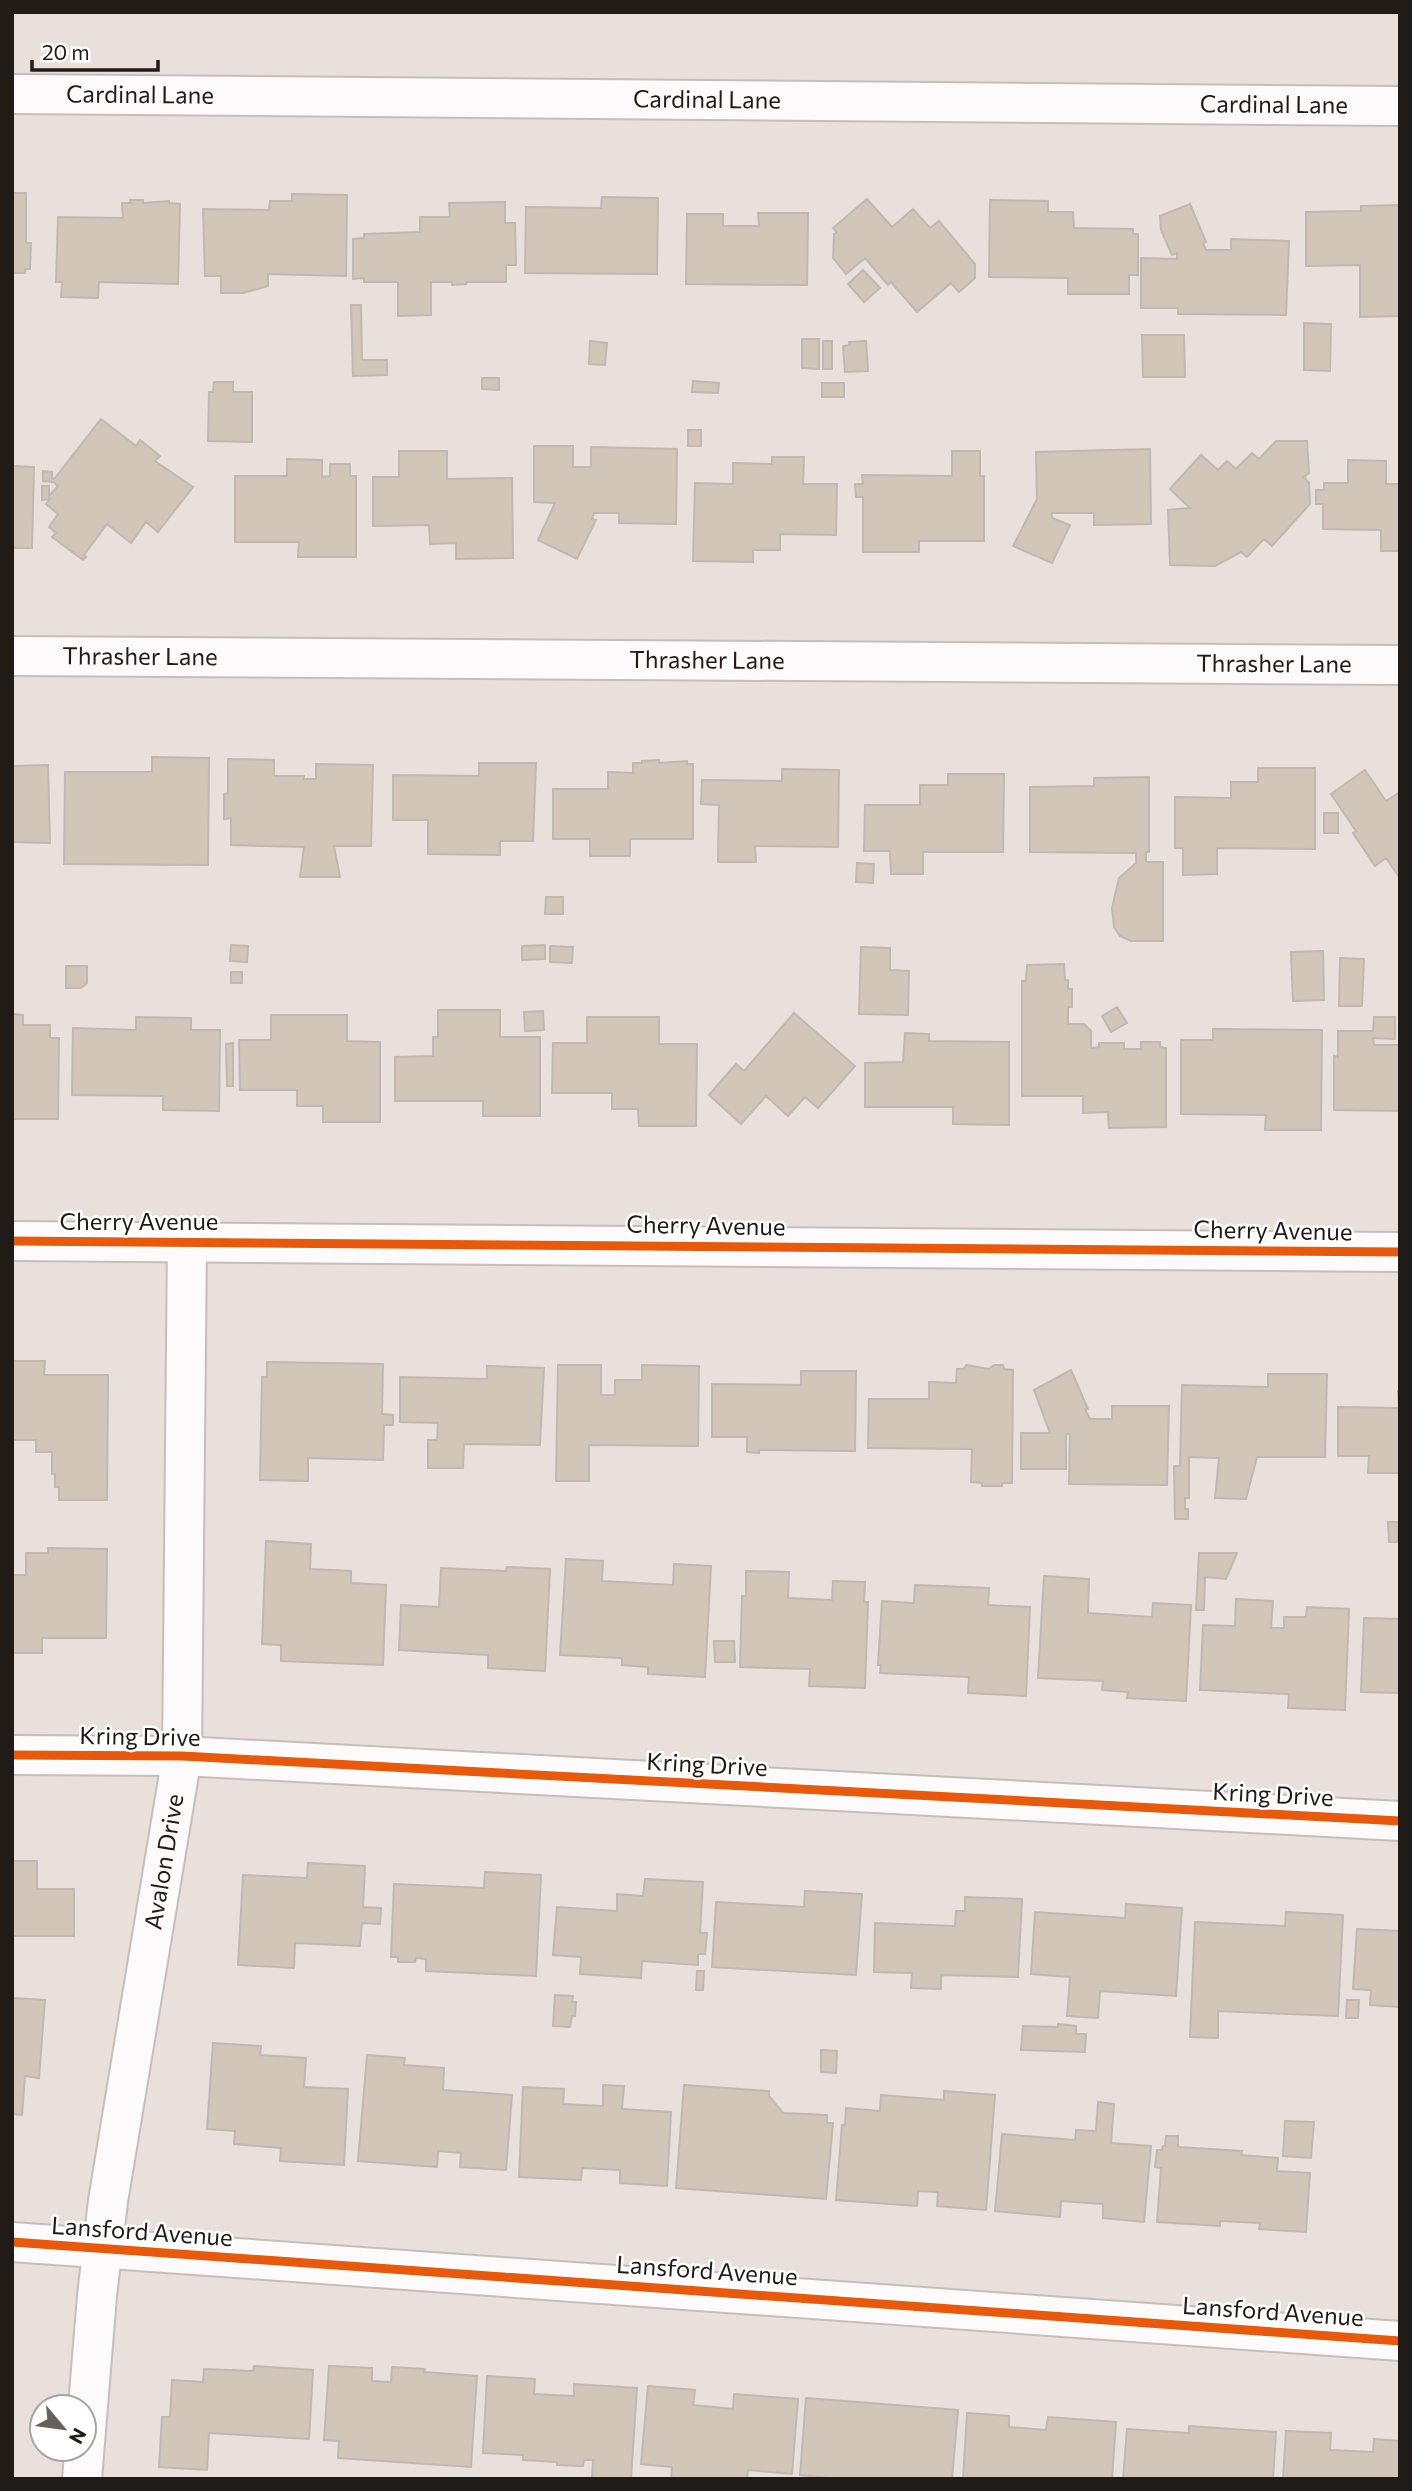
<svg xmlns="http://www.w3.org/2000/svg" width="1412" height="2491" font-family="Commissioner,sans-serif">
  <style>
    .building { fill: #d2c6b8; stroke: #bfb8b3; stroke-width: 2 }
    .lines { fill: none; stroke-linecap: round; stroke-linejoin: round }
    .minor-casing { stroke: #c5bebb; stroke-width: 42 }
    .tertiary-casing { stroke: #c5bebb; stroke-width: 42 }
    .minor { stroke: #fcfafa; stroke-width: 38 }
    .tertiary { stroke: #fcfafa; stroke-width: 38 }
    .cycleway-casing { stroke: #fff; stroke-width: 13 }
    .cycleway { stroke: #e8590c; stroke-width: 9 }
    .labels { text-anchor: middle; stroke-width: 5; stroke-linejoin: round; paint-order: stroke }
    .street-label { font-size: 24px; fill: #211b18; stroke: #fff }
  </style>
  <rect width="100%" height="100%" fill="#e9dfdb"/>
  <!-- building -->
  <path class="building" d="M 12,193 L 26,193 L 26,243 L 31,243 L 30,269 L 25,269 L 25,273 L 12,273 Z
    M 292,194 L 347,195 L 346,276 L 268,274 L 268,286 L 243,293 L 221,293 L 221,276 L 205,276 L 203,209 L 269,210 L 270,201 L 292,201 Z
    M 602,197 L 658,198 L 657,274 L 525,273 L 526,207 L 601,208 Z
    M 867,199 L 892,227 L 913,209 L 930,228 L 939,221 L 975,264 L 975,278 L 959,292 L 951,283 L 917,312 L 891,282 L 888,285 L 865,258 L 846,274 L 833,258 L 834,234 L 837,232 L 833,228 Z
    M 130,200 L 143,200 L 143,203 L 169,201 L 169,203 L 180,204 L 178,284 L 99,282 L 98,298 L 61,297 L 62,282 L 56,282 L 58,217 L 123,218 L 122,203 L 131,203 Z
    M 990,200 L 1048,201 L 1048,212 L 1073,212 L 1074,228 L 1133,229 L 1133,234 L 1138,234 L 1138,275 L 1129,275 L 1129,294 L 1068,294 L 1068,278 L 989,277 Z
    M 505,202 L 505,223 L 515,223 L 516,265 L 506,265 L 506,282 L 467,282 L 466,284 L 452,285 L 452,282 L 431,282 L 431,315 L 398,316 L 398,282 L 364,282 L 364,278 L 353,279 L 353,239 L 364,238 L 364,234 L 420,232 L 420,217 L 450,217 L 449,203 Z
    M 1190,204 L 1206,242 L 1203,243 L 1206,250 L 1231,250 L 1231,239 L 1289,241 L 1286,315 L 1178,314 L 1178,308 L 1141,308 L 1141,258 L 1177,259 L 1177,253 L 1172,255 L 1161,230 L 1160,216 Z
    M 1400,205 L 1400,316 L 1360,317 L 1360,265 L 1306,266 L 1306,212 L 1361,211 L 1361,206 Z
    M 758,213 L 808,213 L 807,285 L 686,284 L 687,214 L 723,214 L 723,226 L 759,226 Z
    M 863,270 L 880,288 L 864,302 L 848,284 Z
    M 351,305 L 361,305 L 362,360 L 387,360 L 387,375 L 353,376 Z
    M 1304,323 L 1331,324 L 1330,371 L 1304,370 Z
    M 1142,335 L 1184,335 L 1185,377 L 1143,377 Z
    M 802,339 L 819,339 L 819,369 L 802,368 Z
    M 590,341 L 607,343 L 605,365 L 589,364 Z
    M 823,341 L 832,341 L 832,369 L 823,369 Z
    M 866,341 L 868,371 L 845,372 L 843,346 L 850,345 L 849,342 Z
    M 482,378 L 499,378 L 499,390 L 482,389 Z
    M 693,381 L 719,383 L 718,393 L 692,392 Z
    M 214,382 L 233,382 L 233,392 L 252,392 L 252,442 L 208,441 L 209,392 L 213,392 Z
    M 822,383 L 844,383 L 844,397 L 822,397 Z
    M 101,419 L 136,446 L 140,440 L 160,456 L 155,461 L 193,487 L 158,532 L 146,522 L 131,543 L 107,524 L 84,555 L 86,557 L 83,560 L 52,537 L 56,533 L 49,527 L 58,514 L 46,504 L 50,499 L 42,500 L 42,486 L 49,486 L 49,496 L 58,486 L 53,482 L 43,481 L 43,471 L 52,472 L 52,479 L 55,478 Z
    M 688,430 L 701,430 L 701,446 L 688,446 Z
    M 1276,441 L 1307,441 L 1309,473 L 1304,477 L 1309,483 L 1310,504 L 1272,546 L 1264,539 L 1247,557 L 1241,552 L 1215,566 L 1170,565 L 1168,510 L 1190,508 L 1170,489 L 1201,455 L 1218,470 L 1227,461 L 1236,469 L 1252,453 L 1259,459 Z
    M 534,446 L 573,446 L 573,467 L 591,467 L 591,447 L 677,449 L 676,524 L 619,523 L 619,513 L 594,513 L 592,519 L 596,520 L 577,559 L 538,540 L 555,503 L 534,502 Z
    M 1150,449 L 1151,524 L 1094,525 L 1094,513 L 1052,513 L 1052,518 L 1070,525 L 1052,563 L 1013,546 L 1037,499 L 1036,452 Z
    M 399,451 L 447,451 L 447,479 L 512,478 L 513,558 L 456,559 L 456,543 L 430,544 L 429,525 L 373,526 L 373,477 L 399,477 Z
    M 952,451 L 980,451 L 980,476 L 984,476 L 984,541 L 919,541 L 919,552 L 863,552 L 863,497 L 856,497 L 855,484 L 863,484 L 862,475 L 952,476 Z
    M 772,457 L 804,457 L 803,484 L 837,484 L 836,535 L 780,534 L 780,550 L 753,550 L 753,562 L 693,561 L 695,483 L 733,484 L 733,463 L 772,464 Z
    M 287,459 L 322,460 L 322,477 L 330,476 L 330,464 L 350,464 L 350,476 L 356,476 L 356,557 L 298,557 L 299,542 L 235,542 L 235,476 L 287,476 Z
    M 1348,460 L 1386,461 L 1386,484 L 1400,484 L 1400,551 L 1381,551 L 1381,530 L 1323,529 L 1323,504 L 1316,504 L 1316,490 L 1324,490 L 1324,483 L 1348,483 Z
    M 12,466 L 34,467 L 32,548 L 12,548 Z
    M 152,757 L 209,758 L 208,865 L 64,864 L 65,772 L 152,772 Z
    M 228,759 L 274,760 L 274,776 L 304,776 L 304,779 L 316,779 L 316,764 L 373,765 L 371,846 L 334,846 L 340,877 L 300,877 L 304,847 L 231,845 L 231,818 L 224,819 L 224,794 L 228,793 Z
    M 659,760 L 659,763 L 687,761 L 687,764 L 693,764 L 693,839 L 630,839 L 630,856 L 590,856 L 590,839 L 553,839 L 553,789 L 608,789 L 608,772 L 633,773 L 633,763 L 642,763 L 642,761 Z
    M 479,763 L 536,763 L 533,841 L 500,841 L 500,855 L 428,854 L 428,820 L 393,820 L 393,775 L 479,776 Z
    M 48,765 L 50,843 L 12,842 L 12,766 Z
    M 1258,768 L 1315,768 L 1315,849 L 1217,848 L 1217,874 L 1183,875 L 1183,848 L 1175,848 L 1175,797 L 1231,798 L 1231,782 L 1258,782 Z
    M 782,769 L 839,770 L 838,847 L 755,846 L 756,862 L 718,862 L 719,805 L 701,804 L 702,780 L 782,781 Z
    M 1365,770 L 1386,801 L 1400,792 L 1400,878 L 1386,858 L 1375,866 L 1353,833 L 1356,831 L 1331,794 Z
    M 948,774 L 1004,774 L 1003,852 L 923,852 L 923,874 L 891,874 L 890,851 L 864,851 L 865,805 L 920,805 L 920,785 L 948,785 Z
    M 1149,777 L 1149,852 L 1146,852 L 1146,862 L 1163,862 L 1163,941 L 1131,941 L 1120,936 L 1114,927 L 1112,908 L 1119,878 L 1136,863 L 1136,853 L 1030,852 L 1030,787 L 1094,786 L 1094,778 Z
    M 1324,813 L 1338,813 L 1338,833 L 1324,833 Z
    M 857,863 L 874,864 L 873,883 L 856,882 Z
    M 546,897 L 563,897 L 563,914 L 545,914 Z
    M 231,945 L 248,946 L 247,962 L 230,961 Z
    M 545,945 L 545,959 L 522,960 L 522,946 Z
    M 550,946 L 573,947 L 572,963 L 550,962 Z
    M 861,947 L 890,948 L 890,970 L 909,971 L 908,1015 L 859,1014 Z
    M 1323,951 L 1324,1000 L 1293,1001 L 1291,952 Z
    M 1340,958 L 1364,959 L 1362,1006 L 1339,1006 Z
    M 1064,964 L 1065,980 L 1068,980 L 1068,989 L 1072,989 L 1072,1007 L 1068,1007 L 1068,1024 L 1084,1024 L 1091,1031 L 1091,1048 L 1099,1047 L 1099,1043 L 1124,1043 L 1124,1049 L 1141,1049 L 1141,1042 L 1160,1042 L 1160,1047 L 1166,1048 L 1166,1127 L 1109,1128 L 1108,1112 L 1083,1113 L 1083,1096 L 1022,1096 L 1022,981 L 1026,981 L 1027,965 Z
    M 66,966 L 87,966 L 87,983 L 81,988 L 66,988 Z
    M 231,972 L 242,972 L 242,983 L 231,983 Z
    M 1117,1007 L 1127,1023 L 1111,1032 L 1102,1016 Z
    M 438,1010 L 500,1010 L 500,1037 L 540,1037 L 540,1116 L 483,1116 L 483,1101 L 395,1101 L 395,1057 L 433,1056 L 433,1037 L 438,1037 Z
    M 543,1011 L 544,1030 L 525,1031 L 524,1012 Z
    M 794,1013 L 855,1066 L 818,1108 L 805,1097 L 788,1116 L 766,1096 L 741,1124 L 709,1095 L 736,1064 L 744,1071 Z
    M 12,1014 L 23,1015 L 23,1025 L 50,1025 L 50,1038 L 59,1038 L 58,1119 L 12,1119 Z
    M 271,1015 L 347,1015 L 347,1041 L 380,1042 L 380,1122 L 323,1122 L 323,1106 L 297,1106 L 297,1090 L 240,1090 L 239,1040 L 271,1040 Z
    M 136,1017 L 191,1018 L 191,1030 L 220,1030 L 219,1111 L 163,1110 L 163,1096 L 72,1095 L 73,1028 L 136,1030 Z
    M 587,1017 L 659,1017 L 659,1044 L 697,1044 L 696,1126 L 639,1126 L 638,1109 L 612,1109 L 612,1093 L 552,1093 L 553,1043 L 587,1043 Z
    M 1374,1017 L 1395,1017 L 1395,1039 L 1373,1038 L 1374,1045 L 1400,1045 L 1400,1111 L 1334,1110 L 1334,1056 L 1338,1057 L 1338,1031 L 1373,1031 Z
    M 1213,1029 L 1322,1030 L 1321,1130 L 1265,1130 L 1266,1115 L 1181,1114 L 1181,1040 L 1213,1040 Z
    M 905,1033 L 929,1034 L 929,1041 L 1009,1042 L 1009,1125 L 953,1124 L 953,1107 L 865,1107 L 865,1063 L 903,1062 Z
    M 233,1043 L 233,1086 L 227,1086 L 226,1044 Z
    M 12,1361 L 45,1361 L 44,1375 L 108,1375 L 107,1500 L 59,1500 L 59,1487 L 55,1487 L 55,1474 L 52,1474 L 52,1452 L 36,1452 L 36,1440 L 12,1440 Z
    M 267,1362 L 383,1364 L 382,1414 L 393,1415 L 393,1425 L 384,1425 L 383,1460 L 308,1458 L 308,1481 L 260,1480 L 262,1377 L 267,1377 Z
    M 558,1365 L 601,1365 L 601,1395 L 615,1395 L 615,1380 L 642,1380 L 642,1365 L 699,1366 L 698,1446 L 589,1445 L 589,1481 L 556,1481 Z
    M 966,1365 L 989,1369 L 994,1365 L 1003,1365 L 1004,1369 L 1013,1370 L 1012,1483 L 1002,1483 L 1002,1486 L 982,1486 L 982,1483 L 971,1482 L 972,1449 L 868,1448 L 869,1399 L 929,1399 L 929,1382 L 956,1383 L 957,1369 L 964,1369 Z
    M 487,1366 L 544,1368 L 540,1445 L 464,1444 L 463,1468 L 428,1468 L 428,1440 L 437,1440 L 438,1423 L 400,1422 L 400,1377 L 487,1379 Z
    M 1071,1370 L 1088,1409 L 1085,1409 L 1090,1419 L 1112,1419 L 1112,1406 L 1169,1406 L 1167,1485 L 1069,1484 L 1070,1434 L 1066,1434 L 1066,1469 L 1021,1469 L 1021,1433 L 1050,1433 L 1034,1390 Z
    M 801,1371 L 856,1371 L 855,1451 L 759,1450 L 759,1453 L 747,1452 L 747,1437 L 712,1437 L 712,1384 L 801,1385 Z
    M 1268,1374 L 1327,1374 L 1325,1457 L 1257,1457 L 1246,1499 L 1215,1498 L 1219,1458 L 1189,1457 L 1189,1498 L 1185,1498 L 1185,1509 L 1188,1509 L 1188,1519 L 1175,1519 L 1174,1466 L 1180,1466 L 1182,1385 L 1268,1387 Z
    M 1398,1391 L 1400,1391 L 1400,1473 L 1368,1473 L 1369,1456 L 1338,1456 L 1338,1407 L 1399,1408 Z
    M 1388,1522 L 1399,1522 L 1398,1542 L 1389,1542 Z
    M 266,1541 L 311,1544 L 310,1569 L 351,1571 L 351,1583 L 386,1585 L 383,1665 L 281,1661 L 281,1645 L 262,1644 Z
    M 48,1548 L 107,1549 L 106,1638 L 42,1638 L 42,1653 L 12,1653 L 12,1575 L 26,1575 L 26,1553 L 48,1553 Z
    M 1199,1553 L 1237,1553 L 1226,1579 L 1205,1577 L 1204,1610 L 1196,1610 Z
    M 566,1559 L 603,1561 L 602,1581 L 673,1585 L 674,1564 L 711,1566 L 705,1677 L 648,1674 L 648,1667 L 622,1665 L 622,1658 L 560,1655 Z
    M 507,1567 L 550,1569 L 545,1671 L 488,1668 L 488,1655 L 399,1650 L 401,1605 L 439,1607 L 441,1568 L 506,1571 Z
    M 746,1571 L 789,1572 L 788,1598 L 832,1600 L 833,1581 L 865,1582 L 864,1602 L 868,1602 L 865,1688 L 809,1686 L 810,1669 L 740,1667 L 742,1596 L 746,1596 Z
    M 1044,1576 L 1089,1579 L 1088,1613 L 1152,1617 L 1153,1603 L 1191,1605 L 1186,1701 L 1127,1698 L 1128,1692 L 1102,1690 L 1103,1681 L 1038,1678 Z
    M 915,1585 L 989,1588 L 988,1605 L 1030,1607 L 1026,1696 L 968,1693 L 969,1677 L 880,1673 L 881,1665 L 878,1665 L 882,1601 L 914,1603 Z
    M 1236,1599 L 1273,1601 L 1271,1628 L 1284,1628 L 1284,1617 L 1306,1617 L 1307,1607 L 1349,1609 L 1345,1710 L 1288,1708 L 1289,1694 L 1200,1690 L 1203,1625 L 1235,1626 Z
    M 1364,1618 L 1400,1619 L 1400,1693 L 1361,1692 Z
    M 714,1641 L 734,1641 L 735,1662 L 715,1662 Z
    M 12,1861 L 37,1861 L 37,1889 L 74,1889 L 74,1936 L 12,1936 Z
    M 308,1863 L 365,1866 L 363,1907 L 381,1908 L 380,1924 L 362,1923 L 360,1946 L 295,1943 L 294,1968 L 238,1965 L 243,1875 L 307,1878 Z
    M 485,1872 L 541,1875 L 536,1976 L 426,1971 L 426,1959 L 416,1958 L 415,1962 L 398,1962 L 398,1957 L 391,1957 L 394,1884 L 484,1888 Z
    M 645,1879 L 703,1882 L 700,1933 L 707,1933 L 705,1954 L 698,1954 L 698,1965 L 642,1961 L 641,1978 L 580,1974 L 581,1957 L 553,1955 L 557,1907 L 617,1911 L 617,1894 L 643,1896 Z
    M 805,1891 L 862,1894 L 856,1975 L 712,1967 L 716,1902 L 804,1907 Z
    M 965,1897 L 1022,1899 L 1018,1977 L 941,1975 L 941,1989 L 911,1988 L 912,1973 L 874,1972 L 875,1923 L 955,1926 L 956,1911 L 965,1911 Z
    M 1126,1904 L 1182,1908 L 1176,1996 L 1100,1991 L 1098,2018 L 1067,2016 L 1070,1977 L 1031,1974 L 1035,1912 L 1125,1918 Z
    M 1286,1912 L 1343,1915 L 1338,2016 L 1218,2011 L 1218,2038 L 1190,2037 L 1195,1922 L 1285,1926 Z
    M 1357,1929 L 1400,1931 L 1400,2007 L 1370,2005 L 1371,1990 L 1353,1989 Z
    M 697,1971 L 704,1971 L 703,1990 L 696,1990 Z
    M 555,1995 L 573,1996 L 572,2002 L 576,2002 L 575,2016 L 572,2016 L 570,2027 L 553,2026 Z
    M 12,1998 L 45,2000 L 39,2078 L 25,2076 L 22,2115 L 12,2114 Z
    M 1347,2000 L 1359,2000 L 1358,2018 L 1346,2018 Z
    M 1058,2024 L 1076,2026 L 1076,2034 L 1086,2034 L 1085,2052 L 1021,2050 L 1023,2026 L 1058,2027 Z
    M 213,2043 L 261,2046 L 260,2055 L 306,2058 L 304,2087 L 348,2089 L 344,2165 L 280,2161 L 281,2148 L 234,2144 L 235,2131 L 207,2129 Z
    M 821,2050 L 837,2051 L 836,2073 L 821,2072 Z
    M 367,2055 L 405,2058 L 404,2065 L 444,2068 L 443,2090 L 512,2095 L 506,2170 L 460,2167 L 461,2153 L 438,2151 L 437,2167 L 358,2161 Z
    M 603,2085 L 624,2086 L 622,2109 L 671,2112 L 667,2186 L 620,2183 L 620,2170 L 582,2168 L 581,2180 L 519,2177 L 523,2087 L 564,2089 L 563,2104 L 603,2106 Z
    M 684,2085 L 769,2091 L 769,2096 L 783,2113 L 827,2115 L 827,2123 L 833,2123 L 826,2199 L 676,2188 Z
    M 944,2091 L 995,2095 L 986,2210 L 937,2206 L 938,2192 L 918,2191 L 917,2206 L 836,2200 L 842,2125 L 845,2125 L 846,2108 L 880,2111 L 881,2095 L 944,2100 Z
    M 1098,2102 L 1114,2104 L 1111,2143 L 1151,2146 L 1144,2222 L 1103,2218 L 1103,2204 L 1061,2201 L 1060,2217 L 995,2211 L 1002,2134 L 1075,2140 L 1076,2130 L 1096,2131 Z
    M 1285,2121 L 1314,2122 L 1311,2158 L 1283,2156 Z
    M 1166,2136 L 1178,2136 L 1178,2147 L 1242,2151 L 1241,2155 L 1278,2158 L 1277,2171 L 1310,2173 L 1306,2232 L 1259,2229 L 1260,2223 L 1220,2221 L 1220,2226 L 1157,2222 L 1161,2168 L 1155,2167 L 1157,2150 L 1162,2150 L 1163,2146 L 1165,2146 Z
    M 254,2366 L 313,2370 L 309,2439 L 209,2433 L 207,2470 L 159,2467 L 162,2417 L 170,2417 L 172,2380 L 203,2382 L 204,2369 L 253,2371 Z
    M 329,2366 L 372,2368 L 372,2381 L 391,2382 L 392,2367 L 425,2369 L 424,2372 L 477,2376 L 471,2467 L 338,2458 L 339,2441 L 324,2440 Z
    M 487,2376 L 535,2379 L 534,2394 L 574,2396 L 574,2384 L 637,2388 L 631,2479 L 592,2479 L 593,2460 L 584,2460 L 583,2466 L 557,2465 L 557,2462 L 523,2460 L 523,2455 L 483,2453 Z
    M 648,2386 L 695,2390 L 693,2405 L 733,2409 L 734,2394 L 798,2399 L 792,2474 L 748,2470 L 747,2479 L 671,2479 L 672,2467 L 641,2464 Z
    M 806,2398 L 958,2410 L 952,2479 L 839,2479 L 800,2475 Z
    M 967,2413 L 1009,2416 L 1009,2427 L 1046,2430 L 1048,2417 L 1116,2422 L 1112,2479 L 963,2479 Z
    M 1189,2426 L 1276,2432 L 1273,2479 L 1123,2479 L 1127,2429 L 1189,2433 Z
    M 1286,2431 L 1331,2433 L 1330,2450 L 1373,2452 L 1374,2439 L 1400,2441 L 1400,2479 L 1283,2479 Z"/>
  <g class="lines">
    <defs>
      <g id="minor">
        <path id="s1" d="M 12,94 L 1400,106"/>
        <path id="s2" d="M 12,656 L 1400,665"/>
        <path d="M 12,1755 L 182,1756 L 1400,1821"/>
        <path d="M 12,2242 L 1400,2341"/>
        <path id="s3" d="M 82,2479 L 97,2296 L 108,2201 L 182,1756 L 187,1241"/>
      </g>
      <path id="tertiary" d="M 12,1241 L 1400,1252"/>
    </defs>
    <!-- minor casing -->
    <use href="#minor" class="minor-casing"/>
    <!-- tertiary casing -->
    <use href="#tertiary" class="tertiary-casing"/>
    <!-- minor -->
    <use href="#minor" class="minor"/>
    <!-- tertiary -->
    <use href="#tertiary" class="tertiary"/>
    <defs>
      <path id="cycleway" d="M 12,1241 L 1400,1252
        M 12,1755 L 182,1756 L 1400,1821
        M 12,2242 L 1400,2341"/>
    </defs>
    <!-- cycleway casing -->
    <use href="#cycleway" class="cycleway-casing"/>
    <!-- cycleway -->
    <use href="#cycleway" class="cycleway"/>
  </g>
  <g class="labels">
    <!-- street labels -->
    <g class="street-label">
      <text dy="8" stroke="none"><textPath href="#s1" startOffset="128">Cardinal Lane</textPath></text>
      <text dy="8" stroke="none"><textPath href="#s1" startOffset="695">Cardinal Lane</textPath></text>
      <text dy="8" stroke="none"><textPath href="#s1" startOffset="1262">Cardinal Lane</textPath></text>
      <text dy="8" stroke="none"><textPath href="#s2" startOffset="128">Thrasher Lane</textPath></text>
      <text dy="8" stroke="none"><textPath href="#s2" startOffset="695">Thrasher Lane</textPath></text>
      <text dy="8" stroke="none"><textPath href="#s2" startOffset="1262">Thrasher Lane</textPath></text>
      <text x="139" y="1230">Cherry Avenue</text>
      <text transform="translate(706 1226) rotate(1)" y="8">Cherry Avenue</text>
      <text transform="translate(1273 1231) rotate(1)" y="8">Cherry Avenue</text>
      <text transform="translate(140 1737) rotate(1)" y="8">Kring Drive</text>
      <text transform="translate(707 1765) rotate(3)" y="8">Kring Drive</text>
      <text transform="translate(1273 1795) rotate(3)" y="8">Kring Drive</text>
      <text dy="8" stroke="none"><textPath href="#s3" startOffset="623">Avalon Drive</textPath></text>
      <text transform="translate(142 2232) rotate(4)" y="8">Lansford Avenue</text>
      <text transform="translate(707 2271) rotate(4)" y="8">Lansford Avenue</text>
      <text transform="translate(1273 2312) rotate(4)" y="8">Lansford Avenue</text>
    </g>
  </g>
  <!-- border -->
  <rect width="1412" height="2491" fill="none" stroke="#211b18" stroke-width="28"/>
  <!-- north arrow -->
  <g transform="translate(63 2428) rotate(119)"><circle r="33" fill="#ffffff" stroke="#a6a4a3" stroke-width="2"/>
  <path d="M0-5L12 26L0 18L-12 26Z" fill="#67605c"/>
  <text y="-10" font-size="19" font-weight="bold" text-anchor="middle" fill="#211b18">N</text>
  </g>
  <!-- scale -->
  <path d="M32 60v10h126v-10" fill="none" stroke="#211b18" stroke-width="3.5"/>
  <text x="42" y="60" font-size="21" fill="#211b18" stroke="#ffffff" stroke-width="5" paint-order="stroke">20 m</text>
</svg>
